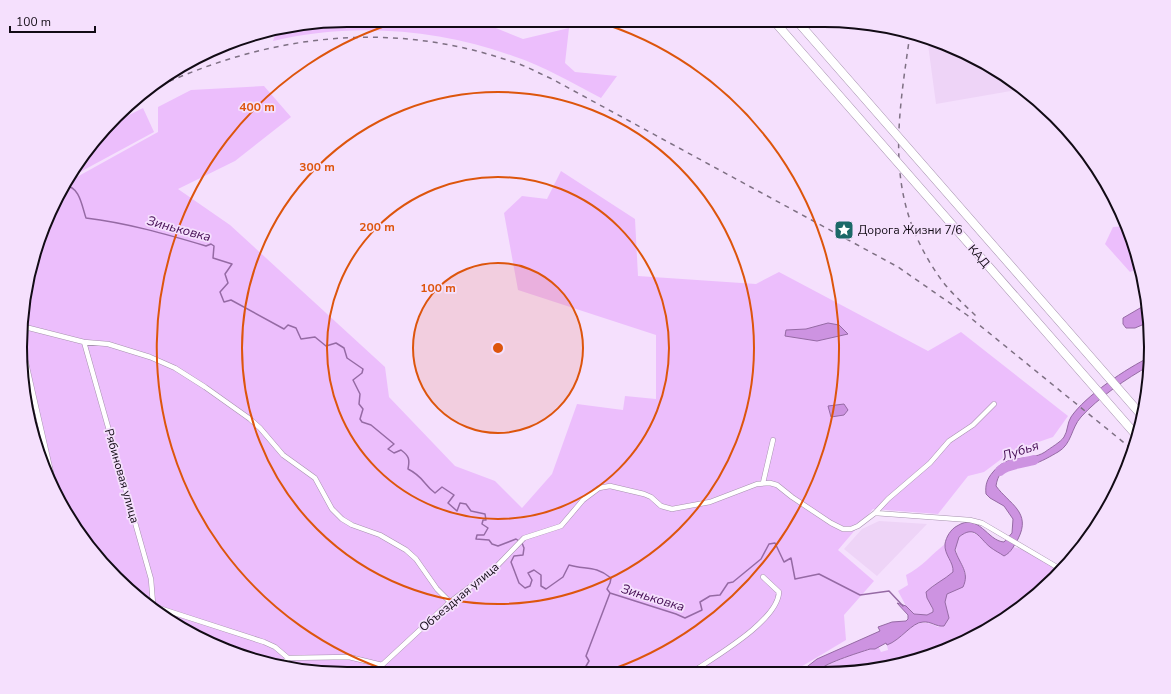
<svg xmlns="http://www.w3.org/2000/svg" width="1171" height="694" font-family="'Nunito Sans',sans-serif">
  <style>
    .built { fill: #eed4f7 }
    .green { fill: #ecbefc }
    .water { fill: #cd93e1; stroke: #956aa4 }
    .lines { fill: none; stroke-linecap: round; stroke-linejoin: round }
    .stream { stroke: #956aa4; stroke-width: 1.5 }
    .river { stroke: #cd93e1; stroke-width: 10 }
    .street-casing { stroke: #a692ae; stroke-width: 5.5 }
    .street { stroke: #fff; stroke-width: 4.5 }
    .rail { stroke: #7e7083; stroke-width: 1.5; stroke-dasharray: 5 5; stroke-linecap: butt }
    .highway-bridge-casing { stroke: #a692ae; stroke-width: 9; stroke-linecap: butt }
    .highway-bridge { stroke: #fff; stroke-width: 8 }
    .ring { fill: none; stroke: #dd550c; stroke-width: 2 }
    .labels { text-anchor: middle; stroke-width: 3.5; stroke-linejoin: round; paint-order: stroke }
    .poi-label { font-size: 12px; fill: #120b15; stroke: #f5e0fd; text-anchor: start }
    .street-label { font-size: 12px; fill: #120b15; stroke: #f5e0fd }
    .water-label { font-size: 13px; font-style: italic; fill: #410950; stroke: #f5e0fd }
    .rim { fill: none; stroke: #120b15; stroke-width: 2 }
    .centre { fill: #dd550c; stroke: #f5e0fd; stroke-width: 2 }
    .ring-label { font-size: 12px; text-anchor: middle; font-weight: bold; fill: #dd550c; stroke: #f5e0fd; stroke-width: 3.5; stroke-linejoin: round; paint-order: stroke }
  </style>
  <rect width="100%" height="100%" fill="#f5e0fd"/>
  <!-- built -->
  <path class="built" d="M 927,37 L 1006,75 L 1023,89 L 936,104 Z
    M 879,521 L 927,524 L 877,576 L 844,549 L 862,529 Z"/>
  <!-- green -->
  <path class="green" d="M 347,20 L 404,20 L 407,23 L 424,20 L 476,20 L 523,39 L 569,28 L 565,63 L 575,72 L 617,76 L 601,98 C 572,83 544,66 513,56 C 438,29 351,22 273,41 L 275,35 L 288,30 Z
    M 264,86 L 291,117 L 235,161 L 178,189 L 230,225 L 385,367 L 389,397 L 455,466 L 495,481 L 522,508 L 552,474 L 577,404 L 623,410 L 625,396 L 656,399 L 656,335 L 518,290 L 504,213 L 522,196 L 547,199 L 561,171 L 635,219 L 638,276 L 756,284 L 779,272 L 928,351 L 961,332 L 1068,416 L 1053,437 L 1012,451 L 984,472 L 968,476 L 938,514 L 873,509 L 838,550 L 874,581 L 844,615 L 846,640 L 794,671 L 747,667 L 736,673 L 325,673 L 242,657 L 165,619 L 87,546 L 37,452 L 20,347 L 37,242 L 66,183 L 158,132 L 158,107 L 191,90 Z
    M 143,108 L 154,132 L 69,178 L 75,165 L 117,121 Z
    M 1127,226 L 1140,268 L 1130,272 L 1105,244 L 1113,227 Z
    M 969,531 L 979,536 L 995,551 L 1012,550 L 1013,547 L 1025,550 L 1061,571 L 1055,578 L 988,630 L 929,657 L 846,673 L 816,673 C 821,665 858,653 870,649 L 875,649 L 878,646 L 881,652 L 888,650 L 887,645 C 908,637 912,613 938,627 L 949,618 L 945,602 L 947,594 L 954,590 L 966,574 C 958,560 947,539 969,531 Z
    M 945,544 C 946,555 954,562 953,572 C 947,577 940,583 933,585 L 931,605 L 933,612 L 927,615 L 914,614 L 906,606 L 898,591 L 908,585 L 906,575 C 921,568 932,554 945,544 Z"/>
  <!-- water -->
  <path class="water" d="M 1147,304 L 1149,322 L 1135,328 L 1126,328 L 1123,324 L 1123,318 Z
    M 828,323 L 839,325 L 848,334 L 817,341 L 785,336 L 786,330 L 806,329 Z
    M 1150,357 L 1149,366 C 1127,378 1098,398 1081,417 C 1071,428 1072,444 1058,452 C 1051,456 1041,462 1033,464 C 1016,466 999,464 996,486 C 1009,504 1032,512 1018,539 C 1014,545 1012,552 1004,556 C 1000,553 995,551 990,547 C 979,538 975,524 959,537 L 955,550 C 960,565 970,572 963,587 L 947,594 L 945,602 L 949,618 L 944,626 C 936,627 931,621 923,622 C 912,622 901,640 887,645 L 886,643 L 875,649 L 870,649 C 858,653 821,664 816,673 L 794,673 L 799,673 L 817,659 L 880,631 L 878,627 L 892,622 L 906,621 L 908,619 L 908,615 L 897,603 L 906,606 L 914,614 L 927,615 L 933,612 L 933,609 L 927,598 L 926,592 C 934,584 944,580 953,572 C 954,562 944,555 945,544 C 946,537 951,529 957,526 C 979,512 987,541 1004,542 L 1012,533 L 1013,519 L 1004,506 L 990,498 L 986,494 C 985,485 987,479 993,472 C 1009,452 1027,463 1045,452 C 1050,448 1061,442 1064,437 C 1068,431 1067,423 1071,417 C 1085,396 1127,368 1150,357 Z
    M 844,404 L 848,410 L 844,415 L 831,417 L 828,406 Z"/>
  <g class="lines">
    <!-- stream -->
    <path class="stream" d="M 65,186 C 80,186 82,207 86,218 C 127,223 166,234 206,246 L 211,244 L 214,246 L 213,258 L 232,264 L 225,274 L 228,283 L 220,292 L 224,302 L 231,300 L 284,329 L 288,325 L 296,328 L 301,339 L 315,337 L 326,346 L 336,343 L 344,348 L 347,358 L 363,369 L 362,373 L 353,380 L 360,394 L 359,404 L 363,409 L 360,419 L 362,422 L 371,425 L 394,444 L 388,449 L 394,453 L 401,450 C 409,456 410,459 408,469 C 424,477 423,484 435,493 L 442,487 L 454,495 L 448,503 L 457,511 L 460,503 L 466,504 L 471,511 L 485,514 L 486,520 L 483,520 L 482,524 L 488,528 L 484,535 L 477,535 L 476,539 L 489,540 L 492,544 L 498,546 L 516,539 L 519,541
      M 522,543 L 524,548 L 523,555 L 514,556 L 511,562 L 519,583 L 525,588 L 530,586 L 532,580 L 528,573 L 534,570 L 541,575 L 541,586 L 546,589 L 563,577 L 569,565 C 585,570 595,565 611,578 L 610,583 L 607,589 L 610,593 L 676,614 L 685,618 L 702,610 L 700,602 L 710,596 L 720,595 L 728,583 L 733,582 L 761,559 L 769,544 L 775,543 L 784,562 L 791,558 L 795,579 L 819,574 L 860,595 L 889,591 L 903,606
      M 582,673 L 589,661 L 586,656 L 610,593"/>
    <!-- river -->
    <path class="river" d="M 1000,471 C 1006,464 1024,463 1034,460"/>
    <defs>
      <path id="street" d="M 23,330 L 29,328 L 84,342 L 108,344 L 150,357 L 175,368 L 205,387 L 250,419 L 260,428 L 283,455 L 315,478 L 332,509 L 342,519 L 352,525 L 380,535 L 406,550 L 416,559 L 437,589 L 450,602
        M 21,341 L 53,481
        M 84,342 L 151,579 L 153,604 L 159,608 L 264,642 L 275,647 L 288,658
        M 763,483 L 773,440
        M 875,513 L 970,520 L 982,523 L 1062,570
        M 282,665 L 288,658 L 349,657 L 382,665 L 450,602 L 495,568 L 524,538 L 561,526 L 583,500 L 599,488 L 610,486 L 644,494 L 651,497 L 661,506 L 672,509 L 710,502 L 757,484 L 770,483 L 777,485 L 792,497 L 831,523 L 843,529 L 851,529 L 858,526 L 875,513 L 888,499 L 930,463 L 949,441 L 973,425 L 994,404
        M 691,673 C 714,657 778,621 779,592 L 763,577"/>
    </defs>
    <!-- street casing -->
    <use href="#street" class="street-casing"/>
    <!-- street -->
    <use href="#street" class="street"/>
    <!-- rail -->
    <path class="rail" d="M 910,34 C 897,126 883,201 943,282 C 953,295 967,307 979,319
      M 142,94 C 260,36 384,18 510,61 C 525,65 538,73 552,79 L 898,267 L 967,315 L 1133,450
      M 135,101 L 150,94"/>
    <defs>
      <path id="highway-bridge" d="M 774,21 L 1137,436
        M 797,21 L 1143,417"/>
    </defs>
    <!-- highway-bridge casing -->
    <use href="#highway-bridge" class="highway-bridge-casing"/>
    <!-- highway-bridge -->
    <use href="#highway-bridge" class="highway-bridge"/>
  </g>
  <!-- distance rings -->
  <circle cx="498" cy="348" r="85" fill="#dd550c" fill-opacity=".12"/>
  <g class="ring">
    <circle cx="498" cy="348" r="85"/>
    <circle cx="498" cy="348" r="171"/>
    <circle cx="498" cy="348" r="256"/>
    <path d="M395 673A341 341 0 0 1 404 20M595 21A341 341 0 0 1 601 673"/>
  </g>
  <!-- icons -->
  <defs>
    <symbol id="sight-square" viewBox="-11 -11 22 22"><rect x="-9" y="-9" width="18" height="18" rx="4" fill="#1c6968" stroke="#f5e0fd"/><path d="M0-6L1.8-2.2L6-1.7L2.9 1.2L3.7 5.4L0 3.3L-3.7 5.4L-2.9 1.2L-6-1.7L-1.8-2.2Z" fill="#fff"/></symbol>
  </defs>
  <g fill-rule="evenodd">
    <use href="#sight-square" x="833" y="219" width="22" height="22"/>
  </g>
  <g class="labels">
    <!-- poi labels -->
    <g class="poi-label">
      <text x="858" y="234">Дорога Жизни 7/6</text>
    </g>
    <!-- street labels -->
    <g class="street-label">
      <text transform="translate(979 256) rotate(49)" y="4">КАД</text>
      <text transform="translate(122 476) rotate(74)" y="4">Рябиновая улица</text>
      <text transform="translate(459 597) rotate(-40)" y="4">Объездная улица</text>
    </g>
    <!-- water labels -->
    <g class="water-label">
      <text transform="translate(179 228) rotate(15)" y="5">Зиньковка</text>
      <text transform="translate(1020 450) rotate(-18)" y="5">Лубья</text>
      <text transform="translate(653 597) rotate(17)" y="5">Зиньковка</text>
    </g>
  </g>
  <!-- crop -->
  <path d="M0 0H1171V694H0ZM347 27H824A320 320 0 0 1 1144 347V347A320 320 0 0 1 824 667H347A320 320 0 0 1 27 347V347A320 320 0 0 1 347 27Z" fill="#f5e0fd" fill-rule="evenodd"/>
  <path class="rim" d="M347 27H824A320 320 0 0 1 1144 347V347A320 320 0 0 1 824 667H347A320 320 0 0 1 27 347V347A320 320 0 0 1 347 27Z"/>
  <circle cx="498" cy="348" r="6" class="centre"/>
  <g class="ring-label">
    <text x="257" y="111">400 m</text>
    <text x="317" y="171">300 m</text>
    <text x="377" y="231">200 m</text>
    <text x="438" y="292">100 m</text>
  </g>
  <!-- scale -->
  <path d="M10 26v6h85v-6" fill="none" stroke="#120b15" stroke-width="2"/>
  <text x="16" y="26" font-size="12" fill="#120b15" stroke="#f5e0fd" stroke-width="3" paint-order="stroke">100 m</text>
</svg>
